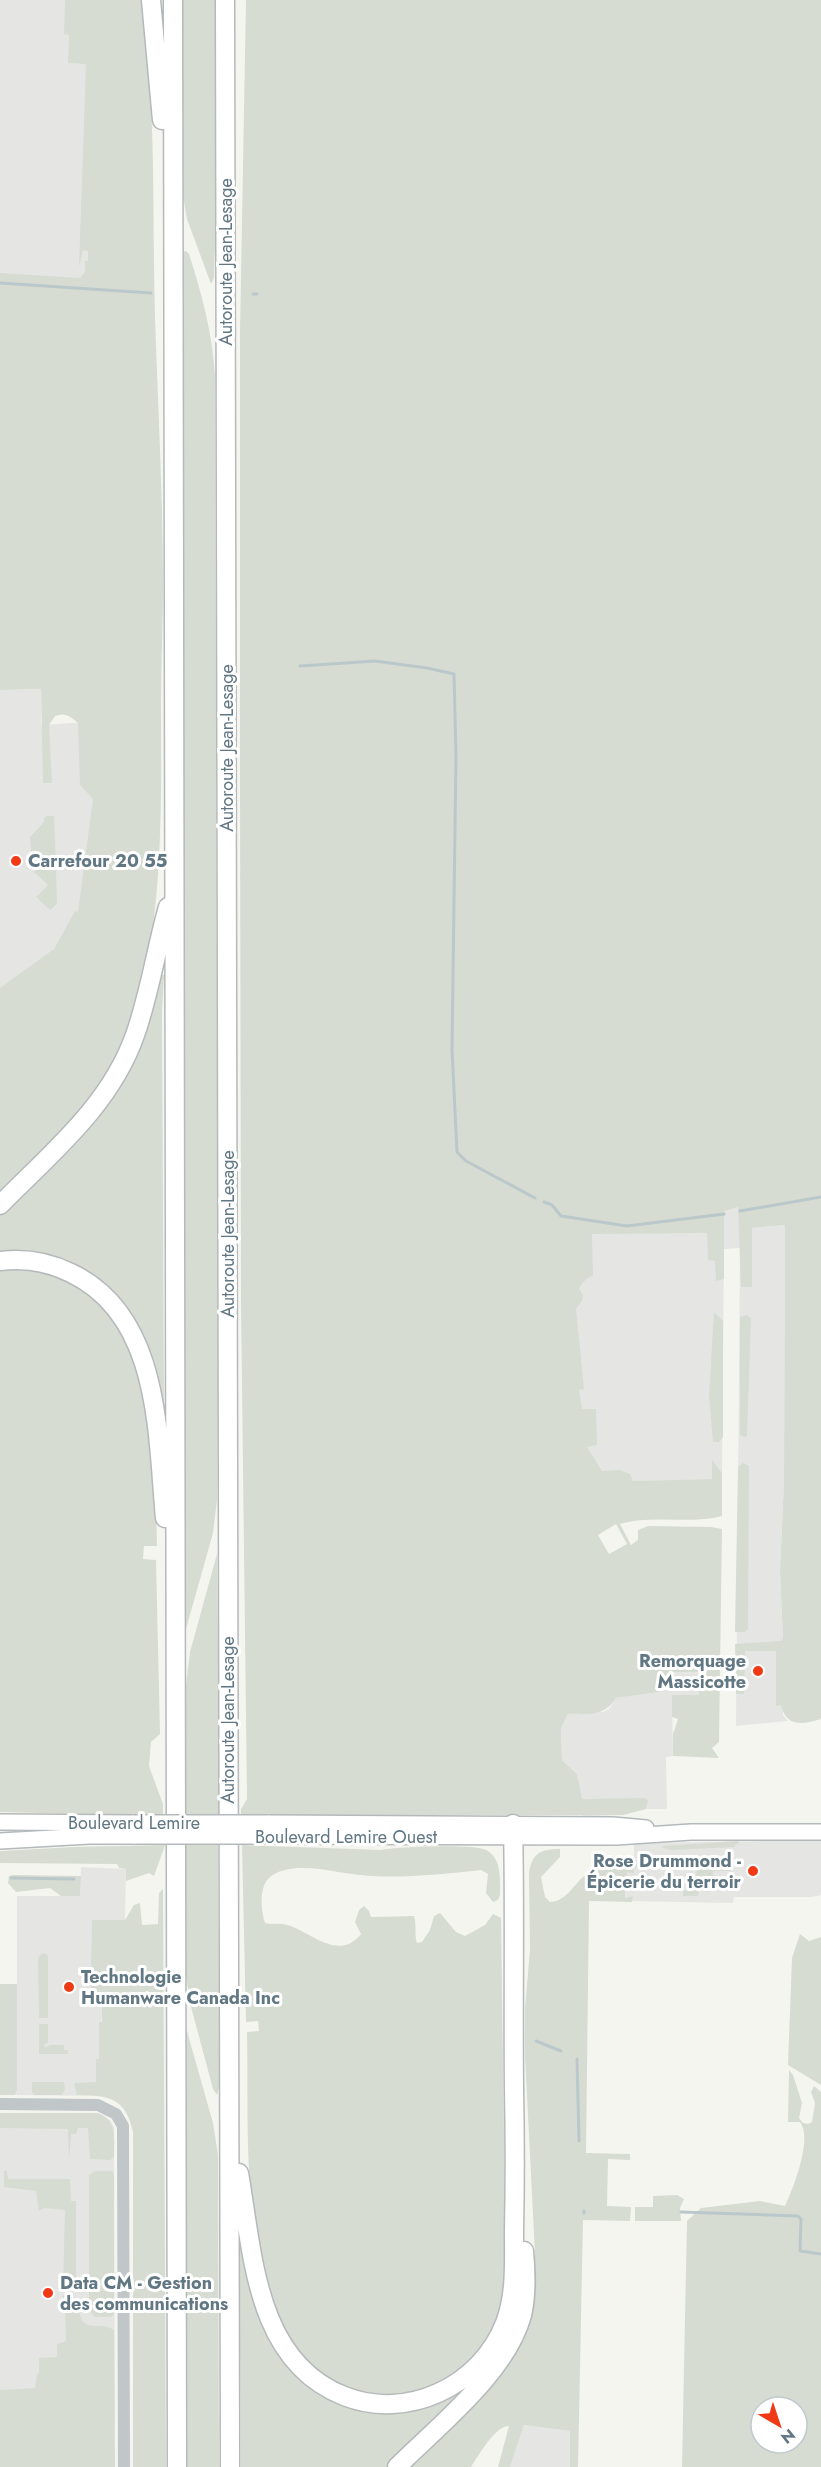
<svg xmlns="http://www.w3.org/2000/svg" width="821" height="2467" font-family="Jost,sans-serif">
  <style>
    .built { fill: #e5e6e4 }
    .green { fill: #d6dcd1; fill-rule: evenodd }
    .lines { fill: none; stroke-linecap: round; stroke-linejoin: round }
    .stream { stroke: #bac8cc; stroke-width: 3 }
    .major-casing { stroke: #b4b9bc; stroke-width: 18 }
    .highway-casing { stroke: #b5b9bc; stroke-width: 21 }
    .minor { stroke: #c1c6c9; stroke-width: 12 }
    .major { stroke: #fff; stroke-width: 15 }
    .highway { stroke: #fff; stroke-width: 18 }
    .major-bridge-casing { stroke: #b4b9bc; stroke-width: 18; stroke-linecap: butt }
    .major-bridge { stroke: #fff; stroke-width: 15 }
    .poi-dot { fill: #f03a15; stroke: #fff; stroke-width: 2 }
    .labels { text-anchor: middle; stroke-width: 6; stroke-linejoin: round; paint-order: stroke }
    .street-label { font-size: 18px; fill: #617784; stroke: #fff }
    .poi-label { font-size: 18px; font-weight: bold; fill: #617784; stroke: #fff; text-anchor: start }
  </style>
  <rect width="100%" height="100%" fill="#f5f5f0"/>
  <!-- built -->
  <path class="built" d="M 0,0 L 93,0 L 102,285 L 0,278 Z
    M 41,689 L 41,725 L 103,721 L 80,906 L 73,925 L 60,945 L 0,995 L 0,690 Z
    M 738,1207 L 752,1228 L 785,1225 L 784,1481 L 780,1572 L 783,1638 L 783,1715 L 788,1721 L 736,1726 L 740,1248 L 724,1249 L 722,1479 L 600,1482 L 583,1452 L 560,1228 Z
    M 672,1672 L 700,1672 L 699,1695 L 672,1695 L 673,1756 L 666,1757 L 667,1809 L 646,1809 L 623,1815 L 583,1816 L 577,1774 L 562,1760 L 561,1728 L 568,1714 L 603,1712 L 609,1709 L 616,1698 L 659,1692 L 661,1683 Z
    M 821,1840 L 821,1895 L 811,1897 L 734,1897 L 733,1903 L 625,1901 L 627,1872 L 634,1872 L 634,1843 Z
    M 81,1867 L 126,1869 L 125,1920 L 92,1921 L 91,2007 L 102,2007 L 101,2096 L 15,2095 L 17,2090 L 17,1896 L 80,1896 Z
    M 0,2113 L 98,2113 L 110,2120 L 114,2127 L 115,2427 L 0,2427 Z
    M 524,2425 L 570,2431 L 570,2467 L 510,2467 Z"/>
  <!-- green -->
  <path class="green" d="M 65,0 L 141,0 C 157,105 152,212 155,318 C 158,408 163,498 163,587 C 163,625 161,662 161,700 C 161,812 166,954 118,1057 C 93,1111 41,1152 0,1194 L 0,988 L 54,949 L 75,911 L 78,912 L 93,799 L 80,785 L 78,723 C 70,716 66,712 55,716 L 49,725 L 52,783 L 43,783 L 41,689 L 0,690 L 0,273 L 80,278 L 85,272 L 85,261 L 88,261 L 88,251 L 83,250 L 79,267 L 86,64 L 68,63 L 69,35 L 64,34 Z
    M 181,0 L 215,0 L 215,244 L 214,278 L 211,284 L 187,219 L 182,190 Z
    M 246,0 L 821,0 L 821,1719 C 802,1725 786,1727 781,1705 L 776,1706 L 776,1651 L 745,1651 L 744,1694 L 736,1694 L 735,1644 L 781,1641 L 783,1638 L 780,1572 L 784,1481 L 785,1225 L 752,1228 L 752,1287 L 741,1287 L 738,1207 L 724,1211 L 724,1279 L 716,1281 L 715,1261 L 708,1260 L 707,1233 L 592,1234 L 593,1275 C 586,1279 582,1282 579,1289 L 583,1295 L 582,1301 L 576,1309 L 584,1389 L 579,1390 L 582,1409 L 596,1409 L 597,1445 L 587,1447 L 602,1471 L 620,1470 L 630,1474 L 633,1481 L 712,1479 L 712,1460 L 722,1473 L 722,1516 C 689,1525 654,1514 620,1524 L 631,1545 L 638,1540 L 638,1530 L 648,1526 L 711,1527 L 722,1529 L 719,1742 L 712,1748 L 719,1758 L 673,1756 L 673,1734 L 678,1719 L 672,1717 L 672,1695 L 699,1695 L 699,1672 L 672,1672 L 672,1682 L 661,1683 L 659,1692 L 616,1698 C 603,1718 589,1713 568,1714 L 561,1728 L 562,1760 L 577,1774 L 582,1799 L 645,1798 L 648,1800 L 646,1809 L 623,1815 L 241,1815 L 241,1809 L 247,1799 L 241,1303 L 240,776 L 240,333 ZM 616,1524 L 627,1544 L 609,1554 L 598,1535 Z
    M 186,251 L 189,254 C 202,294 212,332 215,375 L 218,1385 L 217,1500 L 213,1533 L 186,1629 L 183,1196 L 181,259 L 183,252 Z
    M 47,816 L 54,816 L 56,866 L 37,867 L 36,851 L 31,851 L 30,837 L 44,822 L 44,818 Z
    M 36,870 L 56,870 L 57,904 L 50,910 L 36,897 L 48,885 L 34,872 Z
    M 158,975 L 164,975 L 162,1012 L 164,1404 L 159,1403 L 113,1296 L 0,1255 L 0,1214 L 87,1127 Z
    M 23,1268 C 45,1272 69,1278 87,1292 C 155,1342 155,1469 157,1546 L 144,1546 L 143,1559 L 156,1560 L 160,1734 L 151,1742 L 149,1766 L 163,1804 L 163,1816 L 0,1812 L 0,1270 Z
    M 714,1312 L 723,1321 L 723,1437 L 719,1442 L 713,1442 L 709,1396 Z
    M 747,1315 L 751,1318 L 747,1436 L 744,1437 L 740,1435 L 740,1317 Z
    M 743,1463 L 749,1466 L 748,1629 L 745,1632 L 735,1632 L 738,1467 Z
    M 217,1554 L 220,1817 L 184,1817 L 186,1685 L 190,1652 Z
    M 737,1841 L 740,1843 L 735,1845 L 735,1847 L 671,1850 L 663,1848 L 662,1846 Z
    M 218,1844 L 219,2088 L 217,2095 L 213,2089 L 190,2003 L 184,1960 L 185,1845 Z
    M 165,1845 L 154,1876 L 149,1873 L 126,1881 L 126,1869 L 119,1868 L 117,1864 L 0,1863 L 0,1851 L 74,1847 Z
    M 242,1845 L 380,1850 C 396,1847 477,1843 488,1851 C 502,1860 500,1881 500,1895 L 498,1900 L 493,1902 L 486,1893 L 488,1874 L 481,1870 C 444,1874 408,1878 371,1876 C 348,1875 325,1868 303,1868 C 292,1868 276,1870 268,1879 C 259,1889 261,1911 265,1923 C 271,1925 277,1923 283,1924 C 308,1928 337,1964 361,1934 L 355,1922 L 359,1910 L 364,1906 L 369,1911 L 371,1917 L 414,1916 C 417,1926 414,1934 417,1943 L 422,1942 L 430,1930 L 434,1916 L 440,1913 L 456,1932 L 465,1936 L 485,1925 L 493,1914 L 501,1918 L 506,2277 C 504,2302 499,2325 485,2346 C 438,2413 338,2412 291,2345 C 285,2337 282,2325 278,2316 C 241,2228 249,2125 247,2032 L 259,2031 L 258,2021 L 246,2022 Z
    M 560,1849 L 560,1857 L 541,1877 L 545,1897 L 550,1902 C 565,1902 573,1886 583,1877 C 590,1871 604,1865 613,1863 C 626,1860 634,1866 645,1866 L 634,1868 L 634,1873 L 627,1872 L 625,1898 L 633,1896 L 632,1902 L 589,1901 L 586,2153 L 630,2154 L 630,2160 L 608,2159 L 607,2206 L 631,2207 L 630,2221 L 583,2220 L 578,2467 L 570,2467 L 570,2431 L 524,2425 L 510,2467 L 498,2467 L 509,2426 C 495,2426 479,2455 471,2467 L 409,2467 L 506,2369 L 518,2349 L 533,2310 L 535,2254 L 525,2056 L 525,2008 L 530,1950 L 529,1873 C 532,1853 541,1849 560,1849 Z
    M 698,1868 L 731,1869 L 731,1871 L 713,1871 L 713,1889 L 709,1889 L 708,1892 L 699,1890 L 698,1896 L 683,1896 L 683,1891 L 692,1888 Z
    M 13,1875 L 81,1876 L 80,1896 L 61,1896 L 50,1888 L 16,1892 L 8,1883 L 9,1876 Z
    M 163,1889 L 166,2467 L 133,2467 L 133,2132 C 126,2098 108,2095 77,2095 L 74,2083 L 96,2082 L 96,2059 L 99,2059 L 99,2022 L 102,2022 L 102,2007 L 90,2007 L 92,1920 L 125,1920 L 134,1905 L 140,1903 L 142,1925 L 158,1924 L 159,1893 Z
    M 800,1934 L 809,1941 L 821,1937 L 821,2085 L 788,2065 L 792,1958 Z
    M 44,1953 L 48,1956 L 48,2018 L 39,2018 L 38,1961 L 39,1956 Z
    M 0,1984 L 17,1984 L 17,2090 L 15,2095 L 0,2095 Z
    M 39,2024 L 48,2024 L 48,2043 L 44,2044 L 45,2048 L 50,2045 L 64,2045 L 64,2050 L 68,2050 L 68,2054 L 39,2054 Z
    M 185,2024 L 213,2123 L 218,2155 L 219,2467 L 186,2467 Z
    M 789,2070 L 793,2075 L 802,2103 L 799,2118 L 803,2123 L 808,2124 L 812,2122 L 815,2103 L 811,2092 L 814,2086 L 821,2092 L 821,2467 L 682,2467 L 687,2221 L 701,2208 L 760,2201 L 785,2206 C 793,2189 813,2138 800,2122 L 788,2122 ZM 761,2407 L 797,2407 L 797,2443 L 761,2443 Z
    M 32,2082 L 64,2082 L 65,2089 L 62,2095 L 34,2095 L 32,2092 Z
    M 0,2113 L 98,2113 C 118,2121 114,2139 114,2157 L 110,2160 L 90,2159 L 88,2128 L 78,2128 L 76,2134 L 71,2134 L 69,2161 L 68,2129 L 0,2128 Z
    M 4,2171 L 7,2171 L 8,2179 L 70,2179 L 71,2201 L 76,2201 L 76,2285 L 63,2289 L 65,2210 L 44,2208 L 39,2211 L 36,2191 L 4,2187 Z
    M 95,2171 L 112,2171 L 114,2174 L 114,2314 L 111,2317 L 95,2317 L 89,2310 L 89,2175 Z
    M 677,2195 L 684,2199 L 680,2208 L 681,2221 L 635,2221 L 635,2207 L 653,2207 L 653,2196 Z
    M 239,2226 L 292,2369 L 407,2409 L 509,2337 L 450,2405 L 388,2467 L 241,2467 Z
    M 63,2295 L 70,2295 L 72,2298 L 78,2298 C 80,2340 94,2318 114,2330 L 115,2467 L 0,2467 L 0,2390 L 35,2388 L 37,2375 L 39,2373 L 39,2358 L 57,2357 L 57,2344 L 66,2341 L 65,2306 L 63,2304 Z"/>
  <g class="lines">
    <!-- stream -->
    <path class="stream" d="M 0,283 L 151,293
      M 253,294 L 257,294
      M 300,666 L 375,661 L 427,668 L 454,674 L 456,756 L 452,1049 L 457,1152 L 466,1161 L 535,1198
      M 544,1202 L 552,1205 L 561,1216 L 627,1226 L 724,1214
      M 740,1211 L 821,1197
      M 11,1878 L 74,1879
      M 536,2041 L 561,2051
      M 577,2059 L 579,2141
      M 584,2211 L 584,2213
      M 681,2212 L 798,2216 L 801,2219 L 800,2251 L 821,2254"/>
    <defs>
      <path id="major" d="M 0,1822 L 134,1823
        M 268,1823 L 613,1825 L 646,1828
        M 268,1836 L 616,1837 L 691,1832 L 821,1832
        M 0,1841 L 89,1836 L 135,1836"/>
      <path id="highway" d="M 151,0 L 162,120
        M 173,0 L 177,2467
        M 225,0 L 230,2467
        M 0,1205 C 51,1153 110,1106 135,1035 C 150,993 156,949 168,907
        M 0,1261 C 24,1258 49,1262 71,1273 C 161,1316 157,1434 165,1518
        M 239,2173 C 253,2253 255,2361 344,2396 C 407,2421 481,2386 505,2323 C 516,2294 514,2262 514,2232 C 515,2184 515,2137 514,2088 C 513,2000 515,1912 513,1824
        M 397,2467 C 438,2426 507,2372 522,2315 C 527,2294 526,2273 524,2251"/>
    </defs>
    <!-- major casing -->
    <use href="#major" class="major-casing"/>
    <!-- highway casing -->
    <use href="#highway" class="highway-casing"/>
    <!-- minor -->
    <path class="minor" d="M 0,2104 L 98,2105 L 116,2114 L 123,2126 L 124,2467"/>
    <!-- major -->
    <use href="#major" class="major"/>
    <!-- highway -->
    <use href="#highway" class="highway"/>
    <defs>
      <path id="major-bridge" d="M 134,1823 L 268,1823
        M 135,1836 L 268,1836"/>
    </defs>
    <!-- major-bridge casing -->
    <use href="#major-bridge" class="major-bridge-casing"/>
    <!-- major-bridge -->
    <use href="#major-bridge" class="major-bridge"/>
  </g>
  <!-- markers -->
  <g class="poi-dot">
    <circle cx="16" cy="861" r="6"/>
    <circle cx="758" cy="1671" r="6"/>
    <circle cx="753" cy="1871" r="6"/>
    <circle cx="69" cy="1987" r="6"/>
    <circle cx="48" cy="2293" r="6"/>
  </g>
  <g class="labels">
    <!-- street labels -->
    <g class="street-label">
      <text transform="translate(226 262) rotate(-90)" y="6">Autoroute Jean-Lesage</text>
      <text transform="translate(227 748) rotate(-90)" y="6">Autoroute Jean-Lesage</text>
      <text transform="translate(228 1234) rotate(-90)" y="6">Autoroute Jean-Lesage</text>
      <text transform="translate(228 1720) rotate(-90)" y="6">Autoroute Jean-Lesage</text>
      <text x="134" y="1829">Boulevard Lemire</text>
      <text x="346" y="1843">Boulevard Lemire Ouest</text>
    </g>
    <!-- poi labels -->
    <g class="poi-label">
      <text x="28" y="867">Carrefour 20 55</text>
      <text x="746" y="1667" text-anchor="end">Remorquage<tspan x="746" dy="21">Massicotte</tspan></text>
      <text x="741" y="1867" text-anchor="end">Rose Drummond -<tspan x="741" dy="21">Épicerie du terroir</tspan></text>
      <text x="81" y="1983">Technologie<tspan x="81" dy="21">Humanware Canada Inc</tspan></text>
      <text x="60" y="2289">Data CM - Gestion<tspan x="60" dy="21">des communications</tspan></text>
    </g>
  </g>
  <!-- north arrow -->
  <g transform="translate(779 2425) rotate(141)"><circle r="28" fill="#ffffff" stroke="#c0c9ce" stroke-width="1.5"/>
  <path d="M0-4.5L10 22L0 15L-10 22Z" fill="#f03a15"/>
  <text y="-9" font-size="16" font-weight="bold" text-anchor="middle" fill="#617784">N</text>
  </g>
</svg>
